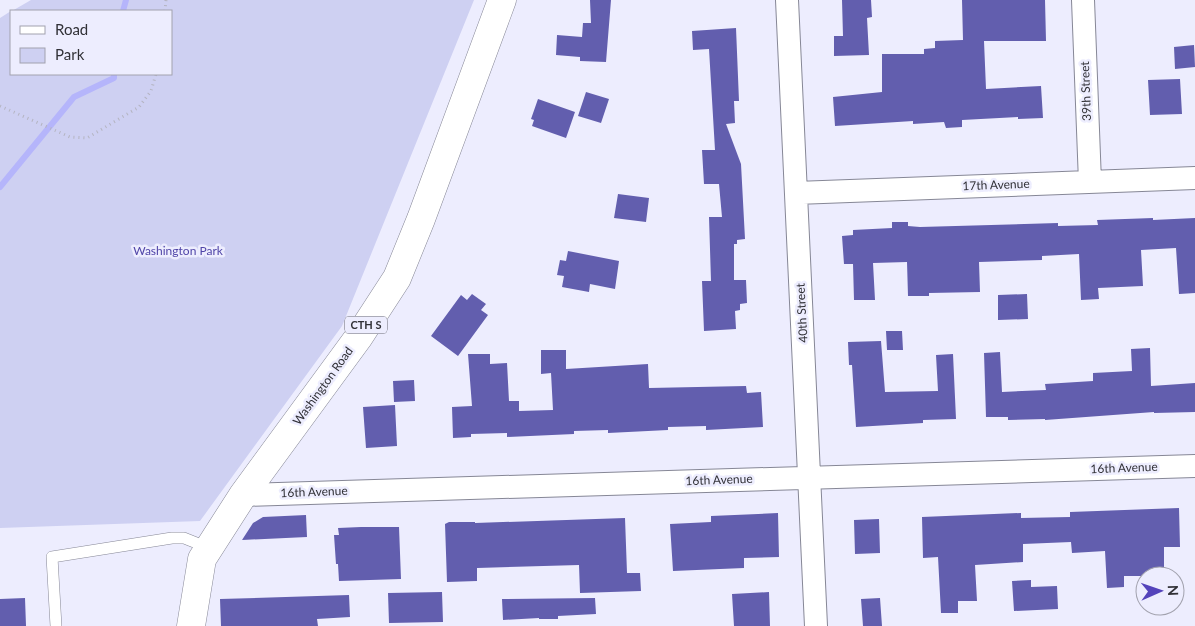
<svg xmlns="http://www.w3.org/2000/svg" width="1195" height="626" font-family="Lato,sans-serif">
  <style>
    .green { fill: #ced0f2 }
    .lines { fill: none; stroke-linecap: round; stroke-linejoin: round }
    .stream { stroke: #b5b5fb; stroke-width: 6 }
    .building { fill: #625eae }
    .service-casing { stroke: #868796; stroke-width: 12 }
    .minor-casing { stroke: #868796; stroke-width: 24 }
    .primary-casing { stroke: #868796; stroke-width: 29 }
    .path { stroke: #b4b4c1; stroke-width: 3; stroke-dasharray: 1 4; stroke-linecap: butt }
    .service { stroke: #fff; stroke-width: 11 }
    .minor { stroke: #fff; stroke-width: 22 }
    .primary { stroke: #fff; stroke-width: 28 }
    .labels { text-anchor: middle; stroke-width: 5; stroke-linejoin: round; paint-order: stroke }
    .shield { fill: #ededfe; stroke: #696973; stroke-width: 1 }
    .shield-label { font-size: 11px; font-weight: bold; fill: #313137 }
    .street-label { font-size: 12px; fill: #313137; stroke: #ededfe }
    .park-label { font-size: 12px; fill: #5045a8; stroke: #ededfe }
  </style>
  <rect width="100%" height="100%" fill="#ededfe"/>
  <!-- green -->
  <path class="green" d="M 31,0 L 474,0 L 342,326 L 200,521 L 0,528 L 0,18 L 11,11 L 11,74 L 171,74 L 171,11 L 12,11 Z"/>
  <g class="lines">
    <!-- stream -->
    <path class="stream" d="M 123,11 L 126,0
      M 0,187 L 74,97 L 114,78 L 114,74"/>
  </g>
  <!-- building -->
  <path class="building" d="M 590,0 L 611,0 L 606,62 L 580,61 L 580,57 L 556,55 L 557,35 L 582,37 L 583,23 L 591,23 Z
    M 842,0 L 871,0 L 872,17 L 867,18 L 869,55 L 834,56 L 834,36 L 843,36 Z
    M 962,0 L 1045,0 L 1046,41 L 984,41 L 986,89 L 1041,86 L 1043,118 L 1018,119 L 1018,117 L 962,120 L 962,127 L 946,128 L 944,122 L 913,124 L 913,121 L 835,126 L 833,97 L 882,92 L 882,54 L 924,54 L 924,49 L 935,48 L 935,41 L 963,40 Z
    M 736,28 L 739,101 L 734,101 L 735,123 L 726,124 L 741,164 L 745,239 L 737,240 L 737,244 L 734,244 L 734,280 L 746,280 L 747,303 L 740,304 L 740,310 L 735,311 L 736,329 L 704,331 L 702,281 L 711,281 L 709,217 L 722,217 L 719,184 L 704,184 L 702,150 L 715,150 L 709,49 L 693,50 L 692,31 Z
    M 1194,45 L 1195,67 L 1175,69 L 1174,47 Z
    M 1180,79 L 1182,114 L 1150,115 L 1148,80 Z
    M 586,92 L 609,99 L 601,123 L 578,116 Z
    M 538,99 L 575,112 L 566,138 L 532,126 L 534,120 L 531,119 Z
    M 618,194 L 649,198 L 646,222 L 614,218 Z
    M 1153,218 L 1153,220 L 1195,218 L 1195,293 L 1179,294 L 1176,248 L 1141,250 L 1143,286 L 1098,288 L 1099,299 L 1081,300 L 1079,254 L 1042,256 L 1042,260 L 979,262 L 980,292 L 929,293 L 929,296 L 908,296 L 907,262 L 873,263 L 875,300 L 854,300 L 853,264 L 844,264 L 842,236 L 853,235 L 853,230 L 892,228 L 892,222 L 908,222 L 908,226 L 920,227 L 1058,223 L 1058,226 L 1098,225 L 1097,220 Z
    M 568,251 L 619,261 L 615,289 L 590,284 L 589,292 L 562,287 L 564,276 L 557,275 L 560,260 L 566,261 Z
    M 472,294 L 486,304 L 481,310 L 488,315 L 458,356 L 431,336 L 461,295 L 467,300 Z
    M 1027,294 L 1028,319 L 998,320 L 998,295 Z
    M 886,331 L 902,331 L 903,350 L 887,350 Z
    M 881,341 L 885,392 L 938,391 L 936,355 L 953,354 L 956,419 L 923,420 L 923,423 L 856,427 L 852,365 L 849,365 L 848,342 Z
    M 1150,348 L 1151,386 L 1195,383 L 1195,412 L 1154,413 L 1154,412 L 1045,420 L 1045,419 L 1008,420 L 1008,417 L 986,417 L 984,353 L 1000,352 L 1002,392 L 1046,390 L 1045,384 L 1093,381 L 1093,373 L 1132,371 L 1131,349 Z
    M 541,350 L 566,350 L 566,369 L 648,364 L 649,388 L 746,386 L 747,393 L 761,392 L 763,427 L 706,430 L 706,426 L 668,427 L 668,430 L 608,433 L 608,430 L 574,431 L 574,434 L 507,437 L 507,433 L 471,434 L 471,437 L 453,438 L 452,407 L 472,406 L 468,354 L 490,354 L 490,364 L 507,363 L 509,401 L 519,401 L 519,411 L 553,410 L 551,373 L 541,374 Z
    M 414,380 L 415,401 L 394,402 L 393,381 Z
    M 395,405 L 397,446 L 366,448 L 363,407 Z
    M 1179,508 L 1180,547 L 1164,547 L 1164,576 L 1124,576 L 1124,587 L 1107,588 L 1105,551 L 1072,553 L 1071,542 L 1023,544 L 1023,562 L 975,565 L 977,601 L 958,601 L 958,613 L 941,613 L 938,557 L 923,558 L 922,517 L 1021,513 L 1021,518 L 1070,517 L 1070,512 Z
    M 778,513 L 779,557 L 744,558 L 744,568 L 673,571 L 670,524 L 711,522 L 711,516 Z
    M 306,515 L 307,537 L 242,540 L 253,523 L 263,517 Z
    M 625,518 L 627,573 L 640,573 L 641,591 L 580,593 L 579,565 L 477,568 L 477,581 L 447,582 L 445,524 L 449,522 L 475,522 L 475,523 Z
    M 879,519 L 880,553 L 855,554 L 854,520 Z
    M 361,527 L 399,527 L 401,579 L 339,581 L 338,564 L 336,564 L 334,535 L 339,535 L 338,528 Z
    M 1031,580 L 1031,587 L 1057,586 L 1058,609 L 1014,611 L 1012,581 Z
    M 442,592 L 443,622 L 389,623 L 388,593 Z
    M 769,592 L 770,626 L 734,626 L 732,594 Z
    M 349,595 L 350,617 L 317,619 L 318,626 L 221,626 L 220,599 Z
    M 25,598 L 26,626 L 0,626 L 0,599 Z
    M 595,598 L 596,614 L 558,616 L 558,619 L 539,619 L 539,618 L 503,620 L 502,599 Z
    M 880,598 L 882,626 L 863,626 L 861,599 Z"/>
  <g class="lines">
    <defs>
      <path id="service" d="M 56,626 L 52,557 L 172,538 L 184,538 L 209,548"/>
      <path id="minor" d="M 787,0 L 816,626
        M 1083,0 L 1090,182
        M 796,193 L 1195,178
        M 243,495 L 1195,466"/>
      <path id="primary" d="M 191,626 L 202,559 L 243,495 L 358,338 L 397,278 L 421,219 L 502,0"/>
    </defs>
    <!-- service casing -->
    <use href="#service" class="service-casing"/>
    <!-- minor casing -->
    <use href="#minor" class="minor-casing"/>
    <!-- primary casing -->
    <use href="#primary" class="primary-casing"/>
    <!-- path -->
    <path class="path" d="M 165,11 L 166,0
      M 0,106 L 70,137 L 87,138 L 139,107 L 151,91 L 156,74"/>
    <!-- service -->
    <use href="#service" class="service"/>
    <!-- minor -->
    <use href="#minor" class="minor"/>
    <!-- primary -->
    <use href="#primary" class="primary"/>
  </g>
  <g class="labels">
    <!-- shield labels -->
    <rect class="shield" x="345" y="316.5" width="42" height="17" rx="4"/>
    <g class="shield-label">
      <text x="366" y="329">CTH S</text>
    </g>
    <!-- street labels -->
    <g class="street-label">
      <text transform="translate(1086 91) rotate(-92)" y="4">39th Street</text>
      <text transform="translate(996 185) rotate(-2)" y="4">17th Avenue</text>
      <text transform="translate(802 313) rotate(-93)" y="4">40th Street</text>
      <text transform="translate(323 386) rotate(-54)" y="4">Washington Road</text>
      <text transform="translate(1124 468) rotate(-2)" y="4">16th Avenue</text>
      <text transform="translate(719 480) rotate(-2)" y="4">16th Avenue</text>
      <text transform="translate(314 492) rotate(-2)" y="4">16th Avenue</text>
    </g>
    <!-- park labels -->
    <g class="park-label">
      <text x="178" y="255">Washington Park</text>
    </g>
  </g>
  <!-- legend -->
  <rect x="10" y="10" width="162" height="65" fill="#ededfe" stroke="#a2a2ae"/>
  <rect x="20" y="26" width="25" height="8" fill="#ffffff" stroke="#a2a2ae"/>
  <text x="55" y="35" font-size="15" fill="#313137">Road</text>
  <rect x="20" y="48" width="25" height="15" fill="#ced0f2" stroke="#a2a2ae"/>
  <text x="55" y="60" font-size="15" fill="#313137">Park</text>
  <!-- north arrow -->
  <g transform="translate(1160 591) rotate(88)"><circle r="24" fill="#ededfe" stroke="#a2a2ae"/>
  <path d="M0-4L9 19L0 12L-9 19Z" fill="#5443bb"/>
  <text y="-8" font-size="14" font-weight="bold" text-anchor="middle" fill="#313137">N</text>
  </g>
</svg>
